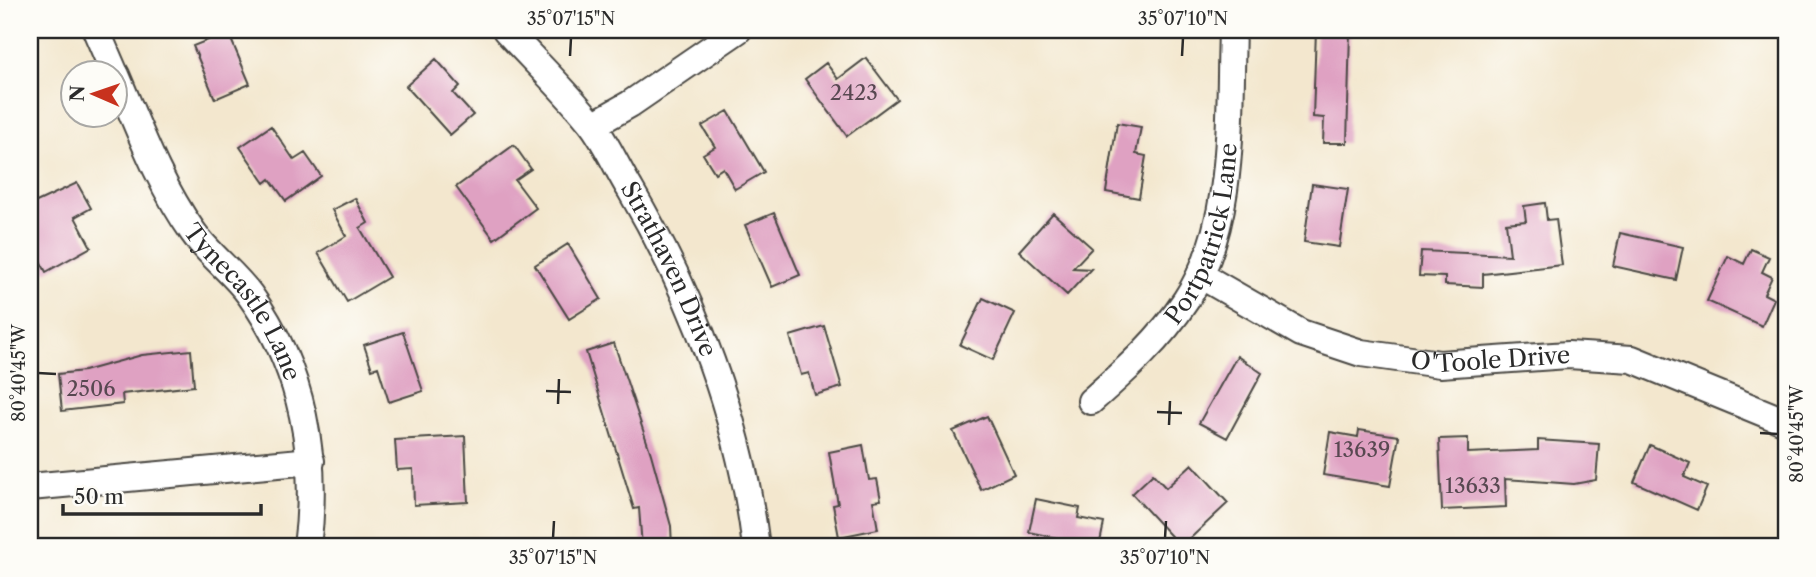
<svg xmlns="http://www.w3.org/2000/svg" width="1816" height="577" font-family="'Libre Caslon Text',serif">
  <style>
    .building { fill: #dfa1c2 }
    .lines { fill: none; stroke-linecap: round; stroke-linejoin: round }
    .street-casing { stroke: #494743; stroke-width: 30 }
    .street { stroke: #fff; stroke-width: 26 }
    .ticks { fill: none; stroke: #2b2b2b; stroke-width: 2.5 }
    .labels { text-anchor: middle; stroke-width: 5; stroke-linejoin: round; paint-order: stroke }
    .number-label { font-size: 21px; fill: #584851 }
    .street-label { font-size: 24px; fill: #2b2b2b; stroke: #fdfcf7 }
    .neatline { fill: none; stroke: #2b2b2b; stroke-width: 2.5 }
    .ticks-label { font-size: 18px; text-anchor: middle; fill: #2b2b2b }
  </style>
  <rect width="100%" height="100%" fill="#fdfcf7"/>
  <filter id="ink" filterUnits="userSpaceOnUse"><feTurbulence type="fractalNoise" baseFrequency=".0143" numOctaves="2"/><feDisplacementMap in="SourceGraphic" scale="14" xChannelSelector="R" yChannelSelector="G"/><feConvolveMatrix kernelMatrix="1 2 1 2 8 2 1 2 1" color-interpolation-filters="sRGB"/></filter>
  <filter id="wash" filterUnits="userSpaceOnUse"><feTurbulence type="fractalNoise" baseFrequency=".00686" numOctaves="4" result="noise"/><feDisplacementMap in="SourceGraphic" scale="28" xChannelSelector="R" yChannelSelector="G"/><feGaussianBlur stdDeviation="1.57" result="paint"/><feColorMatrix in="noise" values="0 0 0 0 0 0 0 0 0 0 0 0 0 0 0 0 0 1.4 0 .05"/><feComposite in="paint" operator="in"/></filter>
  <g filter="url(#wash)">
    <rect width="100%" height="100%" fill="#f3e7ce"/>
    <g id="blocks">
      <!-- building -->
      <path class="building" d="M 1316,30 L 1350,30 L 1347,143 L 1323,143 L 1324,118 L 1313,117 Z
        M 228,32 L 250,84 L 215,99 L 193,46 Z
        M 866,58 L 897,99 L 847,136 L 805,79 L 826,63 L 838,79 Z
        M 436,59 L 460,86 L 453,93 L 473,115 L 450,135 L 406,86 Z
        M 728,111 L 764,172 L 735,189 L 723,168 L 715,173 L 703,154 L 715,147 L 702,126 Z
        M 1117,123 L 1141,127 L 1136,154 L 1146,156 L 1139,198 L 1106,192 Z
        M 271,126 L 294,160 L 305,153 L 321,176 L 286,201 L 270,179 L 265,183 L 240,147 Z
        M 514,145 L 531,169 L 515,180 L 536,208 L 494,239 L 456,187 Z
        M 77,183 L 91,208 L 75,217 L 91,247 L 46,272 L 30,242 L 30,205 Z
        M 1312,184 L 1348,189 L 1339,247 L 1304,242 Z
        M 355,198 L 368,223 L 360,228 L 389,277 L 347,302 L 318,253 L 346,236 L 332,210 Z
        M 1545,203 L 1547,220 L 1556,219 L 1562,265 L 1483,274 L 1483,287 L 1445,285 L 1445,277 L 1419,276 L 1421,251 L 1510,255 L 1506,223 L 1526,221 L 1524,206 Z
        M 774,213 L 800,275 L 772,287 L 745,225 Z
        M 1053,213 L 1092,248 L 1073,268 L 1091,269 L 1067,295 L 1019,251 Z
        M 1620,233 L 1683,247 L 1676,280 L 1613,266 Z
        M 568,244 L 601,299 L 569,319 L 535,265 Z
        M 1751,249 L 1769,257 L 1762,272 L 1772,277 L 1764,294 L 1774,299 L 1762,326 L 1707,301 L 1728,256 L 1744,264 Z
        M 983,298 L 1015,313 L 993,360 L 960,345 Z
        M 824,326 L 842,387 L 815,395 L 809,373 L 801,375 L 790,336 Z
        M 403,332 L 423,391 L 389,402 L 378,367 L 372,369 L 364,345 Z
        M 614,343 L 651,454 L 671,526 L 672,547 L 642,547 L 639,508 L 634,509 L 586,352 Z
        M 191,350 L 194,386 L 122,394 L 123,404 L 62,411 L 58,374 L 84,371 L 142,355 Z
        M 1237,356 L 1262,373 L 1227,438 L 1199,423 Z
        M 987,416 L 1014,474 L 981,490 L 953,431 Z
        M 1359,430 L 1399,436 L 1390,486 L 1323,475 L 1330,432 L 1358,437 Z
        M 465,436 L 468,502 L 414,505 L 413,469 L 397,470 L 395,440 Z
        M 1468,438 L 1468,453 L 1538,450 L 1538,440 L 1599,444 L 1596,480 L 1574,484 L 1505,479 L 1506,507 L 1442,510 L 1439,439 Z
        M 863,445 L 869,480 L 877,479 L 881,500 L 873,501 L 878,529 L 839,537 L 833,505 L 838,504 L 829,452 Z
        M 1650,445 L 1690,463 L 1684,477 L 1707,487 L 1697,510 L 1634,482 Z
        M 1192,464 L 1228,503 L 1181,547 L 1132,494 L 1153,474 L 1166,488 Z
        M 1036,499 L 1080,508 L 1078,518 L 1104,523 L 1099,547 L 1029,532 Z"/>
    </g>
  </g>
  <g filter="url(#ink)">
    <use href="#blocks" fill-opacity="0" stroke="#494743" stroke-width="2"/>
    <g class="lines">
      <defs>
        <g id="street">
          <path d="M 96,30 L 115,74"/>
          <path id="s1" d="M 506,30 C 534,61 566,91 592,124 C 607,144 617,168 630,189 C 694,298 741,421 756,547"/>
          <path id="s2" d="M 116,75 C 139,129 159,184 193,232 C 209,255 233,272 250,295 C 303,369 319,458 307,547"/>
          <path d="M 593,125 L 630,104 L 738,30"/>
          <path id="s3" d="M 1200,275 L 1301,333 L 1361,353 L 1440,364 L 1568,355 L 1632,359 L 1786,422"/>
          <path id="s4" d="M 1091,401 C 1126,370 1160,340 1186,300 C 1236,225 1229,116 1232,30"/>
          <path d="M 30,487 L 311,461"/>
        </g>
      </defs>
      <!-- street casing -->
      <use href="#street" class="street-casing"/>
      <!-- street -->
      <use href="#street" class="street"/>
    </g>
  </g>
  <!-- ticks -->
  <path class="ticks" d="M 570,56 L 571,38M 1182,56 L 1183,38M 38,373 L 56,374M 546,391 L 571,392M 558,404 L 559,379M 1157,412 L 1182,413M 1169,425 L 1170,401M 1760,433 L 1778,434M 553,538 L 554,521M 1165,538 L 1166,521"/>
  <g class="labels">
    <!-- number labels -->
    <g class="number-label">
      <text x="854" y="100">2423</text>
      <text x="91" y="396">2506</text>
      <text x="1362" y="457">13639</text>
      <text x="1473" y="493">13633</text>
    </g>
    <!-- street labels -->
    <g class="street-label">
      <text dy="8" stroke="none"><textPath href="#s4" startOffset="208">Portpatrick Lane</textPath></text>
      <text dy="8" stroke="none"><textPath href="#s1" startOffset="292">Strathaven Drive</textPath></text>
      <text dy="8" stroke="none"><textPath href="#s2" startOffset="262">Tynecastle Lane</textPath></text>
      <text dy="8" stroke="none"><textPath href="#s3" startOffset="310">O'Toole Drive</textPath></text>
    </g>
  </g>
  <!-- margin -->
  <rect width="1816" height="577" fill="none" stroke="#fdfcf7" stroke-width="77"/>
  <!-- north arrow -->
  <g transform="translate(94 94) rotate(272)"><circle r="33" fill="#fdfcf7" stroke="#a9a8a5" stroke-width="2"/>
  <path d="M0-5L12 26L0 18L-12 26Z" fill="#c8321e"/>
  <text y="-10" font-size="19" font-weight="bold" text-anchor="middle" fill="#2b2b2b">N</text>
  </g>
  <!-- scale -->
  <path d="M63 504v10h198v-10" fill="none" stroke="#2b2b2b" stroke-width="3.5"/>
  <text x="74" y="504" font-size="21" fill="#2b2b2b" stroke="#fdfcf7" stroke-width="5" paint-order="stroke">50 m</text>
  <rect x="38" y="38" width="1740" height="500" class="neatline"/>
  <g class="ticks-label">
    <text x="571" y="25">35°07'15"N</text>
    <text x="1183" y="25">35°07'10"N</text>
    <text transform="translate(19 373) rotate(-90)" y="6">80°40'45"W</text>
    <text transform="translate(1797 434) rotate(-90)" y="6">80°40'45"W</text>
    <text x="553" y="564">35°07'15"N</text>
    <text x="1165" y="564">35°07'10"N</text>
  </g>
</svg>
